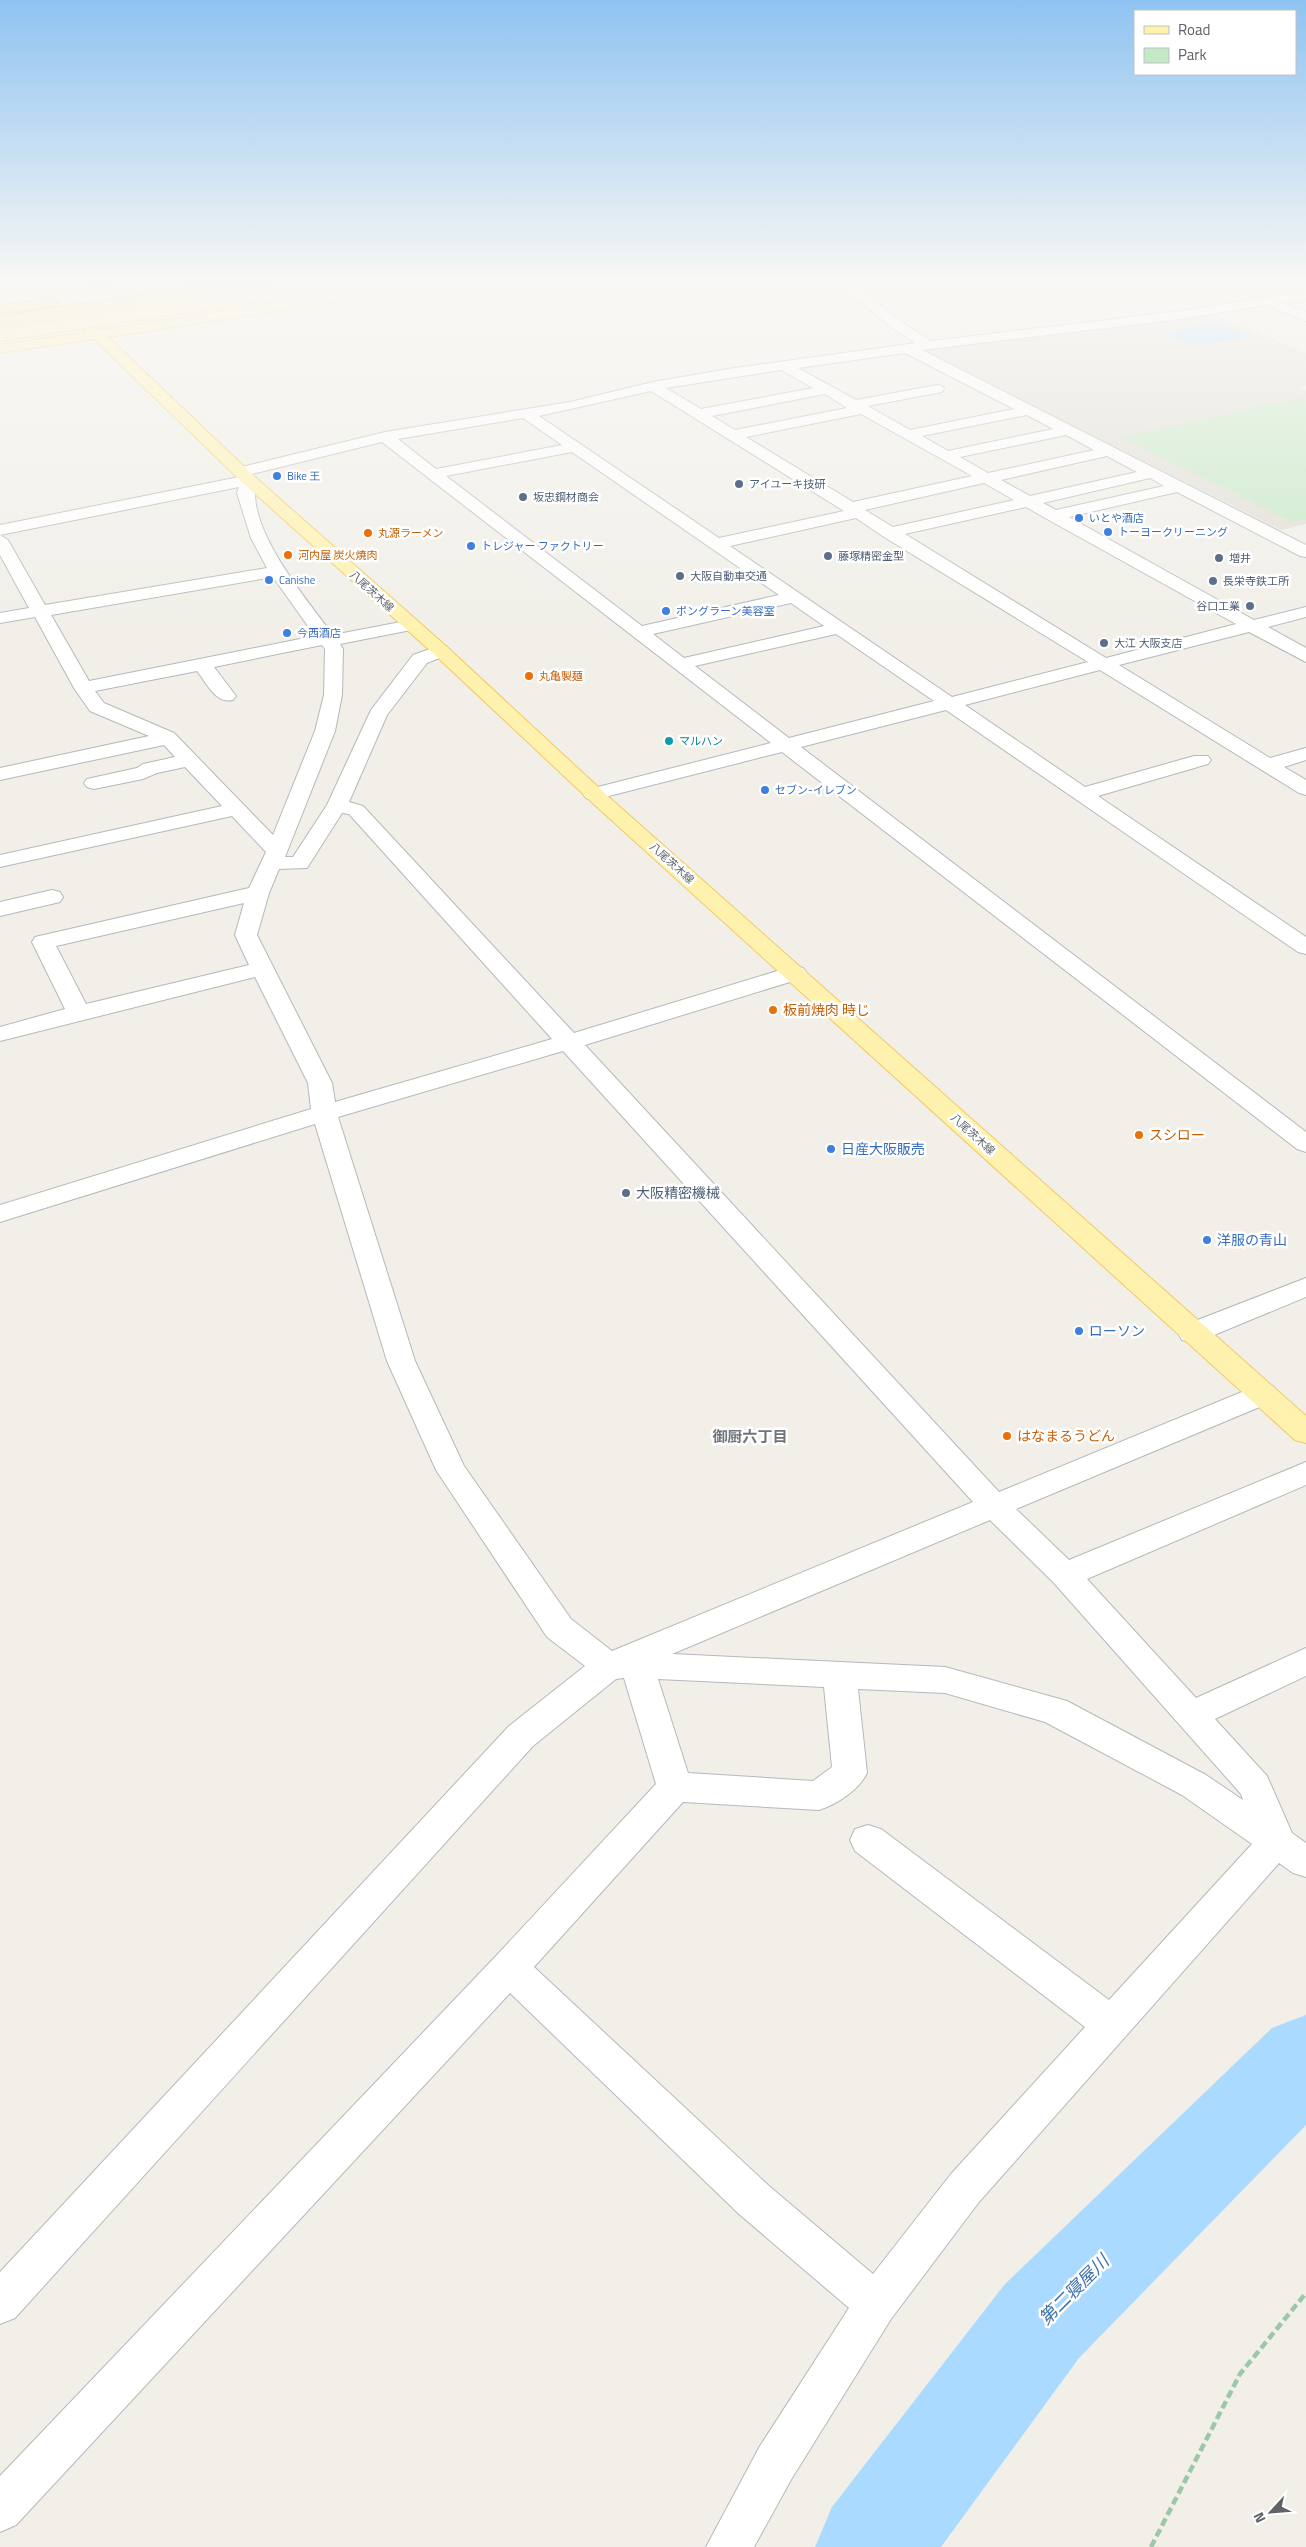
<svg xmlns="http://www.w3.org/2000/svg" width="1306" height="2547" font-family="'Titillium Web','Noto Sans JP',sans-serif">
  <style>
    .industrial { fill: #e0deda }
    .education { fill: #e1ded6 }
    .green { fill: #c5e8c5 }
    .water { fill: #aadaff }
    .lines { fill: none; stroke-linecap: round; stroke-linejoin: round }
    .river { fill: #aadaff; fill-rule: evenodd }
    .minor-casing { stroke: #b5b8bc; stroke-width: 2 }
    .major-casing { stroke: #f2c960; stroke-width: 2 }
    .highway-casing { stroke: #f9ab00; stroke-width: 2 }
    .path { stroke: #9cc7a9; stroke-width: 4.5; stroke-dasharray: 8 4; stroke-linecap: butt }
    .minor { fill: #fff; fill-rule: evenodd }
    .major { fill: #fff2af; fill-rule: evenodd }
    .highway { fill: #fde293; fill-rule: evenodd }
    .major-bridge-casing { stroke: #f2c960; stroke-width: 16; stroke-linecap: butt }
    .highway-bridge-casing { stroke: #f9ab00; stroke-width: 16; stroke-linecap: butt }
    .major-bridge { stroke: #fff2af; stroke-width: 14 }
    .highway-bridge { stroke: #fde293; stroke-width: 14 }
    .shop-dot { fill: #3f7fe0; stroke: #fff; stroke-width: 2 }
    .service-dot { fill: #5c6f8a; stroke: #fff; stroke-width: 2 }
    .food-dot { fill: #e8710a; stroke: #fff; stroke-width: 2 }
    .culture-dot { fill: #0f9aa8; stroke: #fff; stroke-width: 2 }
    .labels { text-anchor: middle; stroke-width: 5; stroke-linejoin: round; paint-order: stroke }
    .far-shop-label { font-size: 11px; fill: #366cbe; stroke: #fff; text-anchor: start }
    .far-service-label { font-size: 11px; fill: #4e5e75; stroke: #fff; text-anchor: start }
    .far-food-label { font-size: 11px; fill: #c56008; stroke: #fff; text-anchor: start }
    .far-street-label { font-size: 11px; fill: #5f6368; stroke: #fff }
    .far-culture-label { font-size: 11px; fill: #0d838f; stroke: #fff; text-anchor: start }
    .food-label { font-size: 14px; fill: #c56008; stroke: #fff; text-anchor: start }
    .shop-label { font-size: 14px; fill: #366cbe; stroke: #fff; text-anchor: start }
    .service-label { font-size: 14px; fill: #4e5e75; stroke: #fff; text-anchor: start }
    .neighbourhood-label { font-size: 15px; font-weight: bold; fill: #70757a; stroke: #fff }
    .near-water-label { font-size: 18px; font-style: italic; fill: #4174aa; stroke: #fff }
  </style>
  <rect width="100%" height="100%" fill="#f1efe8"/>
  <!-- industrial -->
  <path class="industrial" d="M 80,283 L 142,283 L 87,290 Z"/>
  <!-- education -->
  <path class="education" d="M 1216,315 L 1306,353 L 1306,385 L 1299,387 L 1306,390 L 1306,524 L 1281,530 L 921,349 L 993,338 Z"/>
  <!-- green -->
  <path class="green" d="M 1303,284 L 1306,286 L 1305,289 L 1268,294 L 1260,289 Z
    M 1300,398 L 1306,401 L 1306,519 L 1293,522 L 1121,437 Z"/>
  <!-- water -->
  <path class="water" d="M 1219,322 L 1251,336 L 1197,346 L 1165,333 Z"/>
  <g class="lines">
    <!-- river -->
    <path class="river" d="M 1306,2015 L 1306,2125 L 1079,2358 L 941,2547 L 815,2547 L 832,2507 L 1005,2284 L 1272,2028 Z"/>
    <defs>
      <path id="minor" d="M 837,283 L 851,283 L 905,324 L 931,341 L 1181,311 L 1306,291 L 1306,299 L 1283,303 L 1306,312 L 1306,321 L 1266,305 L 1181,319 L 922,350 L 1306,545 L 1306,557 L 1300,556 L 1177,492 L 1069,517 L 1254,620 L 1306,607 L 1306,617 L 1268,627 L 1306,648 L 1306,662 L 1249,632 L 1119,665 L 1270,758 L 1306,748 L 1306,760 L 1284,767 L 1306,780 L 1306,795 L 1299,793 L 1100,670 L 965,705 L 1085,787 L 1194,756 L 1208,756 L 1211,760 L 1208,764 L 1098,796 L 1306,937 L 1306,954 L 1298,952 L 946,710 L 801,747 L 1306,1132 L 1306,1152 L 1297,1149 L 782,752 L 593,800 L 586,798 L 583,794 L 586,790 L 771,743 L 382,442 L 240,477 L 232,472 L 234,469 L 385,432 L 570,402 L 653,382 L 728,369 L 916,343 L 895,330 ZM 905,353 L 1014,409 L 910,430 L 868,406 L 942,392 L 944,389 L 942,386 L 937,385 L 856,400 L 798,368 ZM 781,370 L 813,388 L 701,409 L 666,388 ZM 651,391 L 844,511 L 719,538 L 539,416 ZM 825,394 L 847,408 L 735,430 L 712,416 ZM 861,414 L 972,476 L 853,502 L 746,437 ZM 1027,415 L 1053,429 L 948,451 L 922,436 ZM 523,418 L 562,445 L 436,469 L 398,439 ZM 1066,435 L 1094,450 L 988,473 L 960,457 ZM 572,452 L 779,595 L 642,626 L 446,476 ZM 1107,456 L 1137,472 L 1030,496 L 1001,480 ZM 1150,478 L 1164,486 L 1056,510 L 1043,503 ZM 984,483 L 1014,500 L 893,527 L 865,510 ZM 1026,507 L 1047,519 L 1236,624 L 1106,658 L 905,534 ZM 856,518 L 884,537 L 1088,662 L 952,697 L 730,546 ZM 791,603 L 824,626 L 684,658 L 653,634 ZM 836,634 L 934,701 L 789,738 L 695,666 Z
        M 249,475 L 257,480 C 243,525 307,600 333,635 L 411,620 L 417,621 L 420,625 L 417,629 L 411,630 L 340,644 L 343,649 L 342,695 L 335,731 L 285,857 L 293,857 L 327,805 L 371,710 L 413,655 L 441,645 L 447,647 L 450,651 L 447,655 L 427,663 L 387,715 L 349,802 L 363,806 L 574,1033 L 787,968 L 795,966 L 803,968 L 807,973 L 803,978 L 585,1045 L 999,1492 L 1254,1387 L 1264,1384 L 1274,1387 L 1279,1394 L 1274,1401 L 1016,1509 L 1069,1560 L 1306,1462 L 1306,1485 L 1087,1579 L 1196,1698 L 1306,1648 L 1306,1676 L 1215,1719 L 1267,1776 L 1292,1833 L 1306,1843 L 1306,1877 L 1293,1873 L 1279,1863 L 979,2202 L 891,2319 L 792,2478 L 754,2547 L 706,2547 L 760,2446 L 849,2308 L 739,2214 L 510,1993 L 16,2525 L 0,2532 L 0,2476 L 496,1956 L 656,1784 L 624,1678 L 616,1679 L 533,1746 L 15,2318 L 0,2324 L 0,2272 L 509,1726 L 585,1666 L 547,1637 L 436,1470 L 387,1361 L 315,1124 L 0,1222 L 0,1205 L 311,1109 L 308,1083 L 255,977 L 0,1041 L 0,1027 L 65,1009 L 32,942 L 35,937 L 249,888 L 266,852 L 232,816 L 0,867 L 0,855 L 222,806 L 185,767 L 157,773 L 143,779 L 94,789 L 87,787 L 84,783 L 87,779 L 137,768 L 143,764 L 175,757 L 164,745 L 0,780 L 0,768 L 149,736 L 90,711 L 74,688 L 35,617 L 0,623 L 0,613 L 29,608 L 0,555 L 0,535 L 8,540 L 45,605 L 267,568 L 251,538 L 237,493 L 239,487 L 0,535 L 0,525 ZM 273,577 L 315,636 L 89,681 L 51,615 ZM 322,645 L 325,649 L 324,695 L 315,731 L 273,835 L 174,733 L 104,703 L 95,691 L 197,671 C 207,683 215,704 233,700 L 236,696 L 214,667 ZM 342,813 L 349,814 L 552,1039 L 335,1102 L 332,1083 L 257,935 L 269,893 L 279,869 L 307,868 ZM 244,903 L 235,935 L 249,965 L 86,1004 L 56,946 ZM 563,1051 L 973,1502 L 612,1651 L 571,1619 L 464,1466 L 415,1361 L 338,1117 ZM 990,1520 L 1054,1583 L 1241,1794 L 1243,1800 L 1206,1775 L 1067,1701 L 945,1667 L 672,1654 ZM 658,1679 L 824,1687 L 832,1767 L 813,1781 L 688,1773 ZM 858,1689 L 945,1693 L 1045,1722 L 1182,1795 L 1252,1844 L 1109,2000 L 881,1829 L 868,1825 L 855,1829 L 850,1840 L 855,1851 L 1085,2027 L 951,2174 L 873,2274 L 769,2186 L 534,1967 L 683,1802 L 819,1810 C 837,1804 859,1790 867,1773 Z
        M 52,890 L 60,892 L 63,897 L 60,902 L 0,916 L 0,902 Z
        M 1306,1278 L 1306,1297 L 1202,1340 L 1192,1342 L 1182,1340 L 1178,1333 L 1182,1326 Z"/>
      <path id="major" d="M 42,283 L 55,283 L 100,330 L 408,283 L 438,283 L 432,287 L 108,337 L 255,477 L 447,647 L 611,799 L 1306,1416 L 1306,1443 L 1295,1440 L 597,807 L 435,655 L 243,483 L 94,339 L 0,353 L 0,345 L 87,332 Z"/>
      <path id="highway" d="M 50,299 L 55,300 L 57,303 L 55,306 L 0,313 L 0,305 Z"/>
    </defs>
    <!-- minor casing -->
    <use href="#minor" class="minor-casing"/>
    <!-- major casing -->
    <use href="#major" class="major-casing"/>
    <!-- highway casing -->
    <use href="#highway" class="highway-casing"/>
    <!-- path -->
    <path class="path" d="M 1151,2547 L 1240,2374 L 1306,2293"/>
    <!-- minor -->
    <use href="#minor" class="minor"/>
    <!-- major -->
    <use href="#major" class="major"/>
    <!-- highway -->
    <use href="#highway" class="highway"/>
    <defs>
      <path id="major-bridge" d="M 0,334 L 275,292"/>
      <path id="highway-bridge" d="M 0,323 L 270,283"/>
    </defs>
    <!-- major-bridge casing -->
    <use href="#major-bridge" class="major-bridge-casing"/>
    <!-- highway-bridge casing -->
    <use href="#highway-bridge" class="highway-bridge-casing"/>
    <!-- major-bridge -->
    <use href="#major-bridge" class="major-bridge"/>
    <!-- highway-bridge -->
    <use href="#highway-bridge" class="highway-bridge"/>
  </g>
  <!-- sky -->
  <linearGradient id="sky" x2="0" y2="1"><stop stop-color="#8fc3f1"/><stop offset="0.44" stop-color="#f9f8f5"/><stop offset="1" stop-color="#f9f8f5" stop-opacity="0"/></linearGradient>
  <rect width="1306" height="639" fill="url(#sky)"/>
  <!-- markers -->
  <g class="shop-dot">
    <circle cx="277" cy="476" r="5"/>
    <circle cx="1079" cy="518" r="5"/>
    <circle cx="1108" cy="532" r="5"/>
    <circle cx="471" cy="546" r="5"/>
    <circle cx="269" cy="580" r="5"/>
    <circle cx="666" cy="611" r="5"/>
    <circle cx="287" cy="633" r="5"/>
    <circle cx="765" cy="790" r="5"/>
    <circle cx="831" cy="1149" r="5"/>
    <circle cx="1207" cy="1240" r="5"/>
    <circle cx="1079" cy="1331" r="5"/>
  </g>
  <g class="service-dot">
    <circle cx="739" cy="484" r="5"/>
    <circle cx="523" cy="497" r="5"/>
    <circle cx="828" cy="556" r="5"/>
    <circle cx="1219" cy="558" r="5"/>
    <circle cx="680" cy="576" r="5"/>
    <circle cx="1213" cy="581" r="5"/>
    <circle cx="1250" cy="606" r="5"/>
    <circle cx="1104" cy="643" r="5"/>
    <circle cx="626" cy="1193" r="5"/>
  </g>
  <g class="food-dot">
    <circle cx="368" cy="533" r="5"/>
    <circle cx="288" cy="555" r="5"/>
    <circle cx="529" cy="676" r="5"/>
    <circle cx="773" cy="1010" r="5"/>
    <circle cx="1139" cy="1135" r="5"/>
    <circle cx="1007" cy="1436" r="5"/>
  </g>
  <circle class="culture-dot" cx="669" cy="741" r="5"/>
  <g class="labels">
    <!-- far-shop labels -->
    <g class="far-shop-label">
      <text x="287" y="480">Bike 王</text>
      <text x="1089" y="522">いとや酒店</text>
      <text x="1118" y="536">トーヨークリーニング</text>
      <text x="481" y="550">トレジャー ファクトリー</text>
      <text x="279" y="584">Canishe</text>
      <text x="676" y="615">ポングラーン美容室</text>
      <text x="297" y="637">今西酒店</text>
      <text x="775" y="794">セブン-イレブン</text>
    </g>
    <!-- far-service labels -->
    <g class="far-service-label">
      <text x="749" y="488">アイユーキ技研</text>
      <text x="533" y="501">坂忠鋼材商会</text>
      <text x="838" y="560">藤塚精密金型</text>
      <text x="1229" y="562">増井</text>
      <text x="690" y="580">大阪自動車交通</text>
      <text x="1223" y="585">長栄寺鉄工所</text>
      <text x="1240" y="610" text-anchor="end">谷口工業</text>
      <text x="1114" y="647">大江 大阪支店</text>
    </g>
    <!-- far-food labels -->
    <g class="far-food-label">
      <text x="378" y="537">丸源ラーメン</text>
      <text x="298" y="559">河内屋 炭火焼肉</text>
      <text x="539" y="680">丸亀製麺</text>
    </g>
    <!-- far-street labels -->
    <g class="far-street-label">
      <text transform="translate(372 591) rotate(42)" y="4">八尾茨木線</text>
      <text transform="translate(672 863) rotate(42)" y="4">八尾茨木線</text>
      <text transform="translate(973 1134) rotate(42)" y="4">八尾茨木線</text>
    </g>
    <!-- far-culture labels -->
    <g class="far-culture-label">
      <text x="679" y="745">マルハン</text>
    </g>
    <!-- food labels -->
    <g class="food-label">
      <text x="783" y="1015">板前焼肉 時じ</text>
      <text x="1149" y="1140">スシロー</text>
      <text x="1017" y="1441">はなまるうどん</text>
    </g>
    <!-- shop labels -->
    <g class="shop-label">
      <text x="841" y="1154">日産大阪販売</text>
      <text x="1217" y="1245">洋服の青山</text>
      <text x="1089" y="1336">ローソン</text>
    </g>
    <!-- service labels -->
    <g class="service-label">
      <text x="636" y="1198">大阪精密機械</text>
    </g>
    <!-- neighbourhood labels -->
    <g class="neighbourhood-label">
      <text x="750" y="1442">御厨六丁目</text>
    </g>
    <!-- near-water labels -->
    <g class="near-water-label">
      <text transform="translate(1074 2290) rotate(-45)" y="6">第二寝屋川</text>
    </g>
  </g>
  <!-- legend -->
  <rect x="1134" y="10" width="162" height="65" fill="#ffffff" stroke="#bfc1c3"/>
  <rect x="1144" y="26" width="25" height="8" fill="#fff2af" stroke="#bfc1c3"/>
  <text x="1178" y="35" font-size="15" fill="#5f6368">Road</text>
  <rect x="1144" y="48" width="25" height="15" fill="#c5e8c5" stroke="#bfc1c3"/>
  <text x="1178" y="60" font-size="15" fill="#5f6368">Park</text>
  <!-- north arrow -->
  <g transform="translate(1271 2512) rotate(244)" stroke="#ffffff" stroke-width="4" paint-order="stroke">
  <path d="M0-4L9 19L0 12L-9 19Z" fill="#5f6368"/>
  <text y="-8" font-size="14" font-weight="bold" text-anchor="middle" fill="#5f6368">N</text>
  </g>
</svg>
